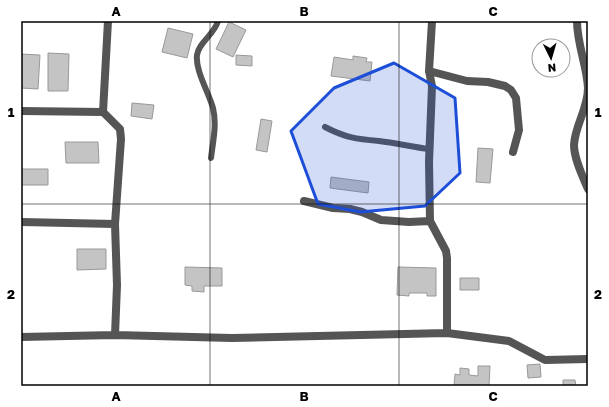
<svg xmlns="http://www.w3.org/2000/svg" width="609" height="407" font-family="'Golos Text',sans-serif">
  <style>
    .building { fill: #c4c4c4; stroke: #999 }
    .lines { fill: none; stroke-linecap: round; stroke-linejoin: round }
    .service { stroke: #555; stroke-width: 6 }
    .minor { stroke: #555; stroke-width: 8 }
    .marked { fill: #1d4ed8; fill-opacity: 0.2; stroke: #1d4ed8; stroke-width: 3; stroke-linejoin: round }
    .grid { fill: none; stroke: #000; stroke-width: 1; stroke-opacity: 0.55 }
    .neatline { fill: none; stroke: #000; stroke-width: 1.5 }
    .grid-label { font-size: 13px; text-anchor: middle; font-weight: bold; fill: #000 }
  </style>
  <rect width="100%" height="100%" fill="#fff"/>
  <!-- building -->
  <path class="building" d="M 229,22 L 246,30 L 233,57 L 216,49 Z
    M 168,28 L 193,34 L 187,58 L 162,52 Z
    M 48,53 L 69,54 L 68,91 L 48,91 Z
    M 21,54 L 40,55 L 38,89 L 21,88 Z
    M 236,55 L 252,56 L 252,66 L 236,65 Z
    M 353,56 L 367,58 L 366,62 L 372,62 L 370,81 L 331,76 L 334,57 L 353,60 Z
    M 132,103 L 154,105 L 152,119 L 131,116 Z
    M 261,119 L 272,121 L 267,152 L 256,150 Z
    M 65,142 L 98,142 L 99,163 L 66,163 Z
    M 478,148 L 493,149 L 490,183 L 476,182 Z
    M 21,169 L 48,169 L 48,185 L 21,185 Z
    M 331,177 L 369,182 L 368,193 L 330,188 Z
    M 77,249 L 106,249 L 106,269 L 77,270 Z
    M 185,267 L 222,268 L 222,286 L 204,286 L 204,292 L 192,291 L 192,286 L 185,285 Z
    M 398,267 L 436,268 L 436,296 L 427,296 L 427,293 L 409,293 L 409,296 L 397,295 Z
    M 460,278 L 479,278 L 479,290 L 460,290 Z
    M 540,364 L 541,377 L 528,378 L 527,365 Z
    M 478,366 L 490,366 L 489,386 L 454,386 L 455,374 L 460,375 L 460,368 L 469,369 L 469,375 L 478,376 Z
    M 563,380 L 575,380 L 576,386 L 583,386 L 563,386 Z"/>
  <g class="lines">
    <!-- service -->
    <path class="service" d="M 325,127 C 346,138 357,139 379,141 C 396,143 413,147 429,149
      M 211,158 C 213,141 217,125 213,108 C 209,93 195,70 197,55 C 199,42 214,35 218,21"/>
    <!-- minor -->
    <path class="minor" d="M 432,21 L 429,71 L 432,86 L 429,162 L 430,221 L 446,251 L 447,258 L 447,333
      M 577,21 C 577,44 587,66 588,88 C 588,109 575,125 574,145 C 574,159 583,177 588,189
      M 429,71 L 467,81 L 488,82 L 505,86 L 511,90 L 516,98 L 519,130 L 513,152
      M 21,111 L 103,112 L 120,129 L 121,139 L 115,224 L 117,285 L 115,335
      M 103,112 L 108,21
      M 304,201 L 333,208 L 350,209 L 362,212 L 381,220 L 409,222 L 430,221
      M 21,222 L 115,224
      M 21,337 L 115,335 L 232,338 L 447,333 L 509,341 L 545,360 L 588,359"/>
  </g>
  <!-- marked area -->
  <path class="marked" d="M 394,63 L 455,98 L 460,173 L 425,206 L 360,212 L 318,204 L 291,131 L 334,88 Z"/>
  <!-- grid -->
  <path class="grid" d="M 210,21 L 210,386M 399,21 L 399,386M 21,204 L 588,204"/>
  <!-- border -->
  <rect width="609" height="407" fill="none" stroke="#ffffff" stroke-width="44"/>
  <!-- north arrow -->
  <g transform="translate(551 58) rotate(175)"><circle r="19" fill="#ffffff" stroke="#999999"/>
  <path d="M0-3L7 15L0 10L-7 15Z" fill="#000000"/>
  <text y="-6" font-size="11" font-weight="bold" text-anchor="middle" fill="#000000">N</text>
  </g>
  <rect x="22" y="22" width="565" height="363" class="neatline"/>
  <g class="grid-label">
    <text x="116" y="16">A</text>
    <text x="304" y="16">B</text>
    <text x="493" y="16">C</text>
    <text x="11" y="117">1</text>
    <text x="598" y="117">1</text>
    <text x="11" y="299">2</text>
    <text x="598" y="299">2</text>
    <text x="116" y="401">A</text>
    <text x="304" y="401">B</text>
    <text x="493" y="401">C</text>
  </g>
</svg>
